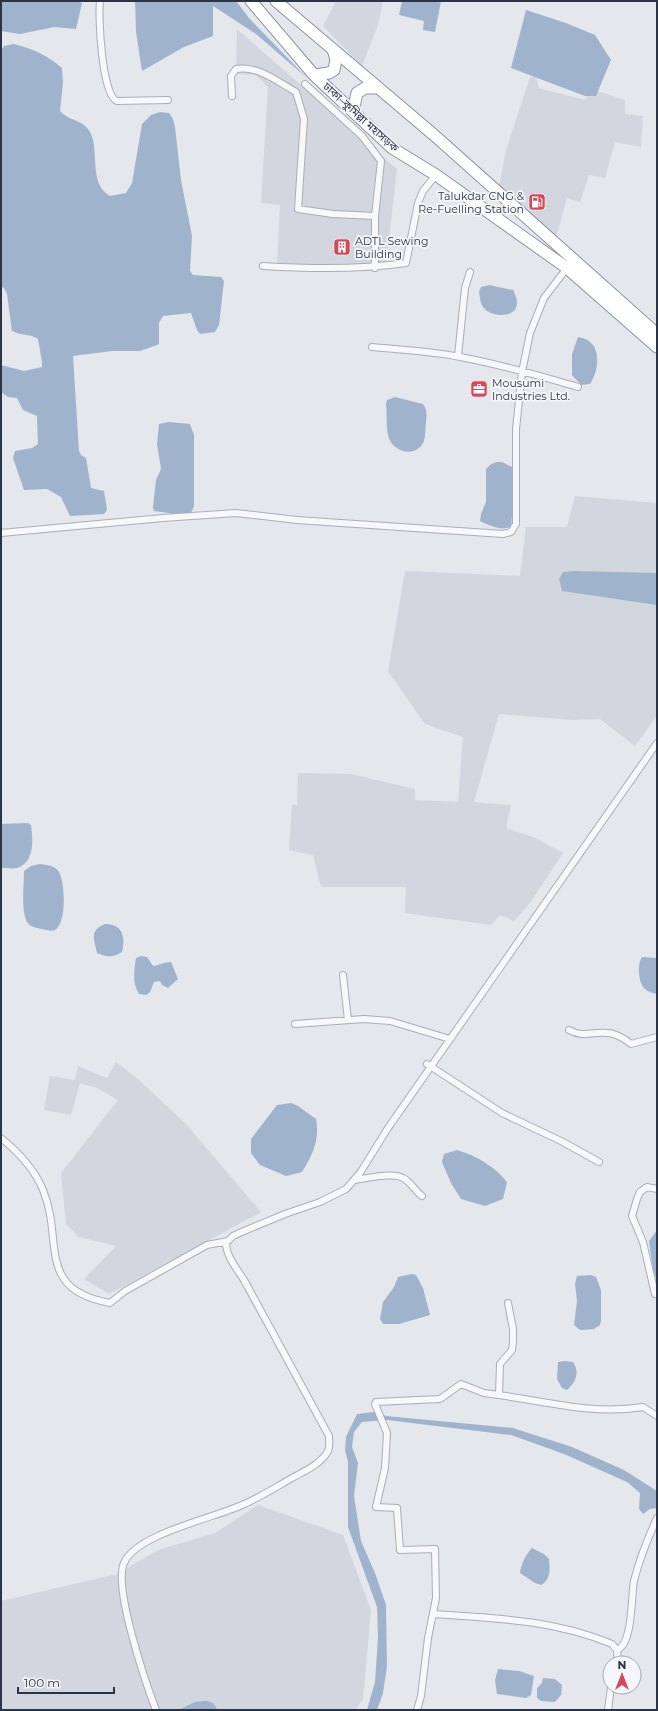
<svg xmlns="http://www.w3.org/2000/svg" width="658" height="1711" font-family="Montserrat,'Noto Sans Bengali',sans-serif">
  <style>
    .built { fill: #d2d6de }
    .water { fill: #9fb4cc }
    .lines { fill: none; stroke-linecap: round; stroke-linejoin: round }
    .minor-casing { stroke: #a9aeb7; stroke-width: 8 }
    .trunk-casing { stroke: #8b94a3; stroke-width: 13 }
    .minor { stroke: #f7f8fa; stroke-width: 6 }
    .trunk { stroke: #fff; stroke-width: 11 }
    .labels { text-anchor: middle; stroke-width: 3.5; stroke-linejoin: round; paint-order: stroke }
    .street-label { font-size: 11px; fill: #2b3445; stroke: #f4f6f9 }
    .poi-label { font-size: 11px; fill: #2b3445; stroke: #f4f6f9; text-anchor: start }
  </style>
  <rect width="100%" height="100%" fill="#e4e7ec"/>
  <!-- built -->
  <path class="built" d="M 336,1 L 383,1 L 378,25 L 362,66 L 323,26 Z
    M 237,29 L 397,169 L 386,265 L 373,271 L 315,266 L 277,265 L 280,205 L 261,203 L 268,87 L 256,75 L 236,74 Z
    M 530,77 L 536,77 L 539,88 L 585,100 L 591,89 L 625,100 L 625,114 L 643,116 L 641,147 L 615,142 L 605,178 L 589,175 L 580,202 L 567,198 L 555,241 L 498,192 L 506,150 Z
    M 575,496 L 657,503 L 657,716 L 635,746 L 600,719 L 573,720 L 499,714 L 474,802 L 511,805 L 506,828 L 533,837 L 563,853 L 530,903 L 514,921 L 500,915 L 491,925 L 405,913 L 406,887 L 321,887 L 313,855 L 289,850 L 292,805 L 297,805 L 298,773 L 351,774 L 415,789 L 415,800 L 458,802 L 463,737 L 425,724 L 388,671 L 405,571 L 520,576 L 526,527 L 567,527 Z
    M 116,1062 L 139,1080 L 185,1123 L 261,1212 L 109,1294 L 84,1279 L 116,1246 L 79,1237 L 66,1224 L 61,1173 L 118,1100 L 97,1088 L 80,1083 L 71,1115 L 44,1110 L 50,1076 L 75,1080 L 78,1066 L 107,1078 Z
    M 258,1505 L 343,1535 L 371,1610 L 363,1699 L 355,1710 L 1,1710 L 1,1601 L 117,1574 L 158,1550 L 215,1533 Z"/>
  <!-- water -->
  <path class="water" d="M 1,1 L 77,1 L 82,3 L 76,29 L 54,27 L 20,34 L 1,31 Z
    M 135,1 L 236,1 L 249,18 L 307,78 L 256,34 L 213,6 L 213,36 L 184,47 L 142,71 L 136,32 Z
    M 402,1 L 441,1 L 435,32 L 423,30 L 424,21 L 399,15 Z
    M 526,10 L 566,23 L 595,35 L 611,60 L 596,96 L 585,96 L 511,68 Z
    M 14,44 C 33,49 47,55 62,68 L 63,83 L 60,111 C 69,121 84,120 90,132 C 100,150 88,184 110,196 L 126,193 L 132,183 L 142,124 L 151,115 L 160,112 L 169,113 L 173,119 L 175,127 L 181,180 L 192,236 L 190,271 L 193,275 L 221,277 L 224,281 L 219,325 L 215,332 L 200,334 L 197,330 L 191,313 L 163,316 L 159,323 L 159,344 L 157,345 L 140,351 L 112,351 L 73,356 L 79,451 L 81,455 L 86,458 L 91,488 L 104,491 L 107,510 L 104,514 L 70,516 L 61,497 L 47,489 L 24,490 L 13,458 L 15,451 L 32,448 L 38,444 L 37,418 L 37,416 L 23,410 L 17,398 L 8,397 L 1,392 L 1,365 L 24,371 L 42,367 L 42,362 L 38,339 C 30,333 21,336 12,331 L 7,294 L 4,288 L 1,287 L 1,50 L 4,46 Z
    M 489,285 L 513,290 C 529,319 492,320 483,307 C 480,303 480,296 479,292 L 481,287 Z
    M 578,337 C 582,338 587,339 590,342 C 602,352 597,374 590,384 L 581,385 L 572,375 L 572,354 Z
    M 395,397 L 423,404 C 427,409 427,415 426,422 C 425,428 426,438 423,443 C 414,459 391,451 388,435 C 386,425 387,414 386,404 L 387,400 Z
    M 169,422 L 190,424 L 194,435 L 194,506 L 191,513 L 182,515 L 154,511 L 153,507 L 156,480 L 161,469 L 157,444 L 159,424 Z
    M 497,462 L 502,462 L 514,468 L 516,473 L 511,527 C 500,531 491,526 480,521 L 481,514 L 486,502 L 486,469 L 491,464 Z
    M 575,571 L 657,573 L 657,605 L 562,591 L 559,579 L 563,572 Z
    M 28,823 L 31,825 C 33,839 35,863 17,868 C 13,869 6,868 1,868 L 1,824 Z
    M 40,864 C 46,865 55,865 59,872 C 65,882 67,923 55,930 C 50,932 43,929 37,928 C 32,927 28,925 26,920 C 21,906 24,886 24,871 L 31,866 Z
    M 105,924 C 122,924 126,936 122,952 C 112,958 107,957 97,953 C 94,938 89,931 105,924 Z
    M 141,956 L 147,957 L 153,966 C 160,965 164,962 171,962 L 178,979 L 168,988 L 162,985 L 160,981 L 154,982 L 150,992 L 146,995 L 139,994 C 132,983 134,971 136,958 Z
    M 642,957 L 657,958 L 657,994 C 653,993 648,992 645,989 C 638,983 637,964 642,957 Z
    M 291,1103 L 298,1106 L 316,1119 C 320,1138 313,1155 302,1172 L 286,1176 L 260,1165 L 251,1153 L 251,1139 L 277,1105 Z
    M 457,1150 C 477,1156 494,1166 507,1182 L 503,1199 L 485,1206 L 461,1199 L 451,1183 L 442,1162 L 444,1154 Z
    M 657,1230 L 657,1280 L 653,1270 L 649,1241 Z
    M 412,1274 L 416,1275 L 423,1288 L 430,1315 L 399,1324 L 383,1324 L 380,1319 L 383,1302 L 394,1287 L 398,1277 Z
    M 591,1275 L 596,1277 L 601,1290 L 601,1321 L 600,1325 L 594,1329 L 580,1330 L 574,1325 L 577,1301 L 575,1284 L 577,1276 Z
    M 565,1361 L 573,1362 C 580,1372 576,1382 567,1390 L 562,1388 L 557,1379 L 558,1362 Z
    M 374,1412 L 386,1416 L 513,1428 L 572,1447 L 624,1470 L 657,1491 L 657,1508 L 650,1509 L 643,1514 L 639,1509 L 640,1493 L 627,1482 L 564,1454 L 511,1435 L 387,1420 L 362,1422 L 354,1432 L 352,1447 L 358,1463 L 354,1496 L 361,1541 L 375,1573 L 386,1605 L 387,1666 L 383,1693 L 377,1710 L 367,1710 L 375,1682 L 378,1637 L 377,1607 L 348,1527 L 348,1462 L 345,1450 L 346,1437 L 357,1414 Z
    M 532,1548 L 544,1554 L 549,1559 C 550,1568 551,1580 541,1585 L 535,1583 L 520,1573 C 521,1564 526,1554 532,1548 Z
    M 498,1669 L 519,1671 L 534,1676 L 531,1695 L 526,1698 L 497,1694 L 495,1680 Z
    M 543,1678 L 555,1679 L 562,1685 L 561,1695 L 555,1702 L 541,1701 L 537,1698 L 537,1688 L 542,1683 Z
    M 204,1701 C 211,1701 215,1703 217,1710 L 178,1710 L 195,1702 Z"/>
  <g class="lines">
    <defs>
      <path id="minor" d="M 100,1 C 98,17 102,96 117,101 L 168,100
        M 305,84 L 362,136 L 381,161 L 375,216 L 375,268
        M 232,96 L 231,76 L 236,69 C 258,65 278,82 296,92 L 304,119 L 298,209 L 333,214 L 375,216
        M 263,266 C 311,269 359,270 406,263 L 418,203 L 423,191 L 436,175
        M 372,347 C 401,350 431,351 460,357 C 500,364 539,376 578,387
        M 458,356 L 465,288 L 470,272
        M 1,533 L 163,518 L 236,513 L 297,520 L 503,534 L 511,532 L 516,524 L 516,429 L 522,372 L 530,333 L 544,298 L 567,268
        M 343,975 L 348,1020
        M 295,1024 L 364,1019 L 390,1021 L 450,1039
        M 569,1030 C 590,1042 603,1021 631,1044 L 657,1037
        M 427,1064 L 502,1113 L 561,1141 L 599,1162
        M 1,1138 C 18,1152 35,1170 43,1190 C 64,1240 35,1290 110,1303 L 125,1291 L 207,1245 L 228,1241
        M 355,1180 C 367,1178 393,1172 403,1178 C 411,1182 415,1191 422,1196
        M 655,1294 L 643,1242 L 632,1216 L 637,1199 L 640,1192 L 647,1187 L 657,1189
        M 508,1303 L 513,1329 L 513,1342 L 512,1350 L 500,1364 L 499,1395 C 549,1402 593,1415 643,1407 L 657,1416
        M 434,1614 C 494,1618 555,1620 612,1644 L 617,1650 L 618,1663
        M 617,1650 C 633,1644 631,1597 634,1581 C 639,1560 648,1538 657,1518
        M 156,1710 C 146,1684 113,1587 124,1563 C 136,1534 214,1518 242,1505 C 259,1498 276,1487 292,1478 C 305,1471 321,1464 328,1451 C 330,1447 329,1440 329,1436 L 244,1280 C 237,1269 226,1256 226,1243 L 233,1236 L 244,1231 L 285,1214 L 320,1202 L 346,1189 L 360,1173 L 388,1128 L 657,743
        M 417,1710 L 421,1696 L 428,1638 L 436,1598 L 435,1549 L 400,1550 L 397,1508 L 376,1507 L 385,1468 L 387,1433 L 375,1404 L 376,1402 L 440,1399 L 461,1384 L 484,1393 L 499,1395
        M 608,1710 L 611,1687"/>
      <path id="trunk" d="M 251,1 L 314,75 L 392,148 L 436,175 L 567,268 L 657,347
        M 276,1 L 434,135 L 657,334
        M 314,75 L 329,73 L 334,70 L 336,59 L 333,50
        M 356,114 L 354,107 L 357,93 L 365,88 L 379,88"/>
    </defs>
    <!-- minor casing -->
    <use href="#minor" class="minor-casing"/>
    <!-- trunk casing -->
    <use href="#trunk" class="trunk-casing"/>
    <!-- minor -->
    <use href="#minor" class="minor"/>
    <!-- trunk -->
    <use href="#trunk" class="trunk"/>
  </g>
  <!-- icons -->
  <defs>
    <symbol id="fuel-square" viewBox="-11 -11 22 22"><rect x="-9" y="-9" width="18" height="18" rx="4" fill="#d1495b" stroke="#f4f6f9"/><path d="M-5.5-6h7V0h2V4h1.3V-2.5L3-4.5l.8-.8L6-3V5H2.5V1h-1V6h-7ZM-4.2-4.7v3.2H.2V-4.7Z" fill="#fff"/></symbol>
    <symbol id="building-square" viewBox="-11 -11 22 22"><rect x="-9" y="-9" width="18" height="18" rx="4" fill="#d1495b" stroke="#f4f6f9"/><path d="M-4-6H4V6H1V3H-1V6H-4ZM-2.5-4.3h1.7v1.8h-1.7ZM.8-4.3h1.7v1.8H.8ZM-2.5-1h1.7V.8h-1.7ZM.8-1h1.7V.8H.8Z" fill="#fff"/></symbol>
    <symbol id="office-square" viewBox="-11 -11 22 22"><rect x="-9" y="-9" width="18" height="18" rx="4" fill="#d1495b" stroke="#f4f6f9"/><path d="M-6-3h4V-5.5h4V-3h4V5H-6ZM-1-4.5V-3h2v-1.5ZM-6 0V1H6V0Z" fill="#fff"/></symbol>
  </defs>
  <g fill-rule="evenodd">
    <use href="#fuel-square" x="527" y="192" width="20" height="20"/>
    <use href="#building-square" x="332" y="237" width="20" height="20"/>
    <use href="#office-square" x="469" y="379" width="20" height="20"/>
  </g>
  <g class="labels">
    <!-- street labels -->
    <g class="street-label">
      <text transform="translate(361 117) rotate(42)" y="4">ঢাকা–কুমিল্লা মহাসড়ক</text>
    </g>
    <!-- poi labels -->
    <g class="poi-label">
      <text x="524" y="200" text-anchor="end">Talukdar CNG &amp;<tspan x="524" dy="13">Re-Fuelling Station</tspan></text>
      <text x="355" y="245">ADTL Sewing<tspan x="355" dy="13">Building</tspan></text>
      <text x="492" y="387">Mousumi<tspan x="492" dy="13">Industries Ltd.</tspan></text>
    </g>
  </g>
  <!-- border -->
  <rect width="658" height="1711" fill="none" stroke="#2b3445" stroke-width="4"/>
  <!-- north arrow -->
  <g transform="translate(622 1675)"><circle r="19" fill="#f4f6f9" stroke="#a4a8b1"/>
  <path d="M0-3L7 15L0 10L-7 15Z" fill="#d1495b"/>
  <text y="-6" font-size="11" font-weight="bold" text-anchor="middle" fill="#2b3445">N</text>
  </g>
  <!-- scale -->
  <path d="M18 1687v6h96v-6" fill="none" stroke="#2b3445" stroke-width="2"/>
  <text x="24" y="1687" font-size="12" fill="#2b3445" stroke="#f4f6f9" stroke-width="3" paint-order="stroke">100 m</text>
</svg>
